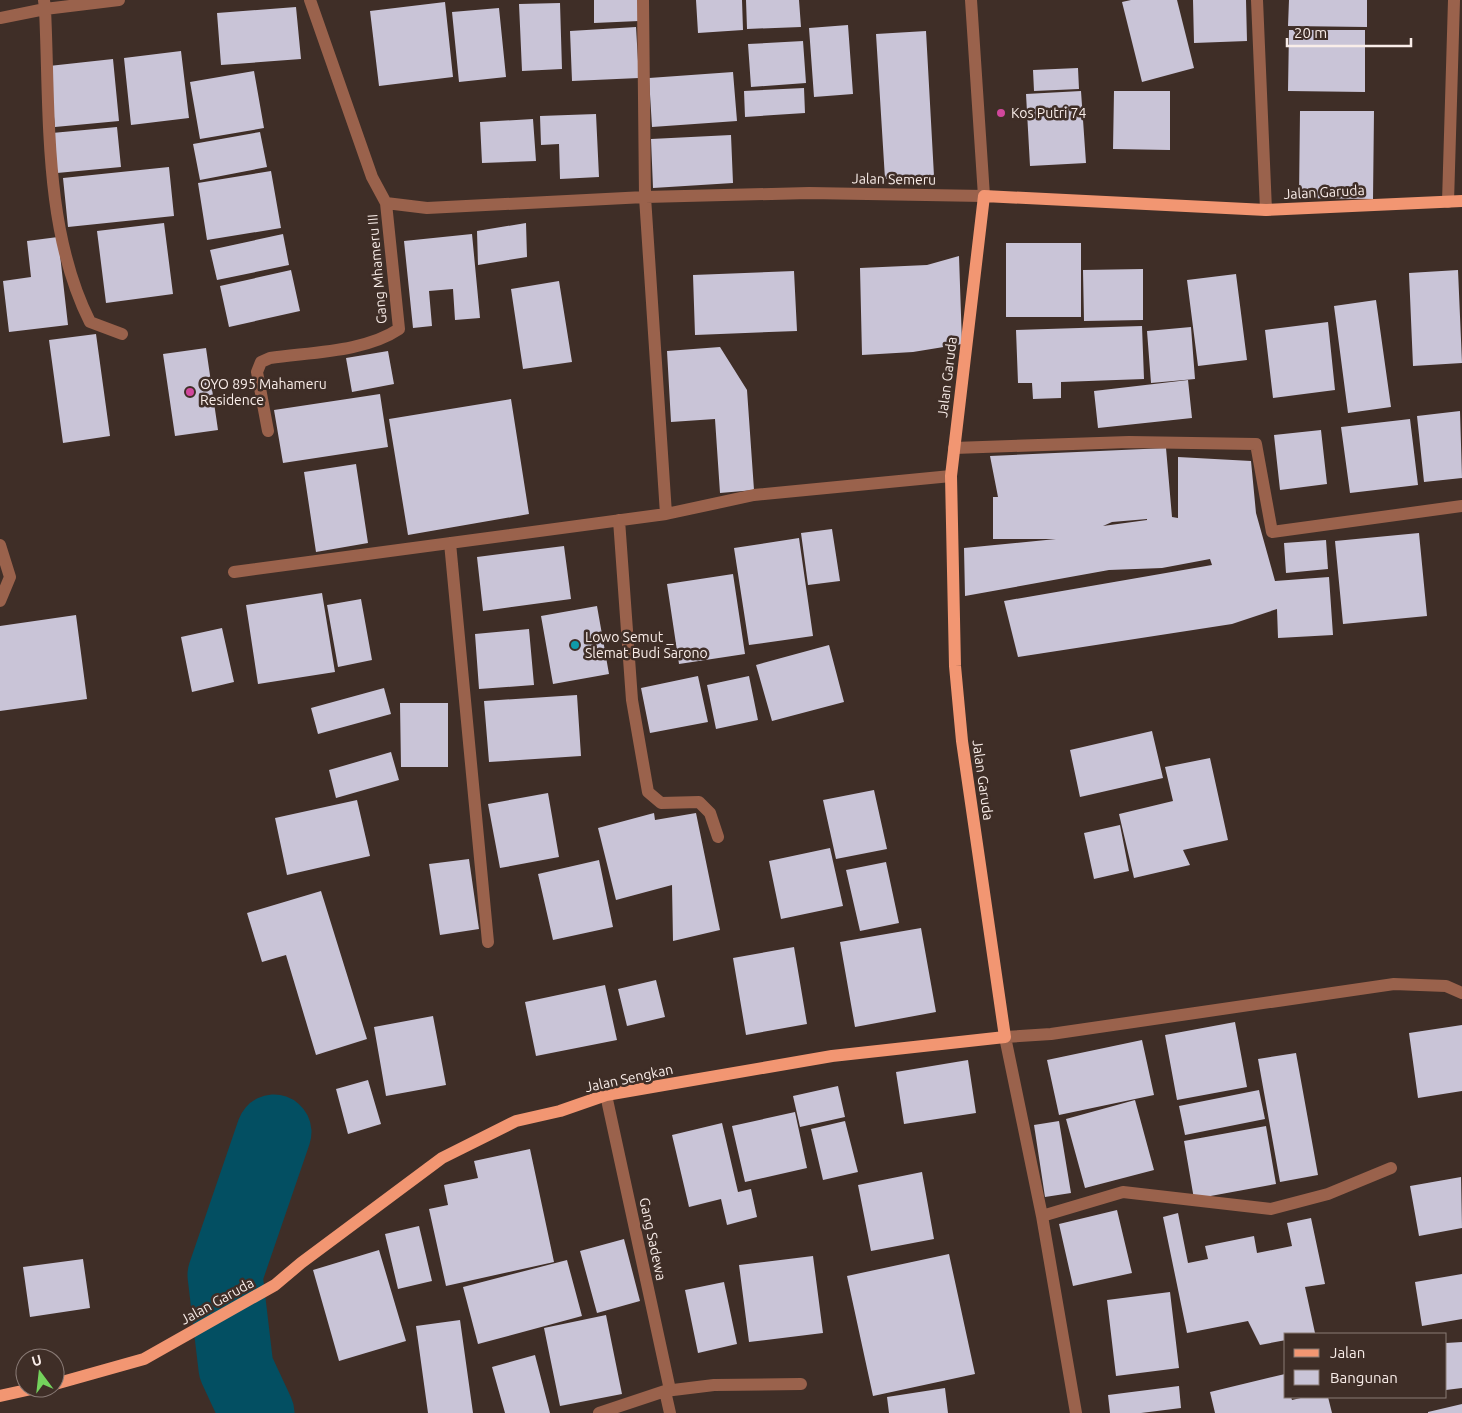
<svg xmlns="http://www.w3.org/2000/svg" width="1462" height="1413" font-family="Ubuntu,sans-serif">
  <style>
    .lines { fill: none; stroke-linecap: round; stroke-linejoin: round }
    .river { stroke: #034f62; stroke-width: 75 }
    .building { fill: #c9c4d7; fill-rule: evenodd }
    .minor { stroke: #9a624c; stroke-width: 12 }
    .major { stroke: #f29672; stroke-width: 12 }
    .hotel-dot { fill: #d1479c; stroke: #3f2e27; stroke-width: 2 }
    .culture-dot { fill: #0f9aa8; stroke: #3f2e27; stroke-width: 2 }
    .labels { text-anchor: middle; stroke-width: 5; stroke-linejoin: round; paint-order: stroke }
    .poi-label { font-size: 14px; fill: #f9ede9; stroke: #3f2e27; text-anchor: start }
    .street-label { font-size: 14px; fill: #f9ede9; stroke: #3f2e27 }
  </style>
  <rect width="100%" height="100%" fill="#3f2e27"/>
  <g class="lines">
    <!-- river -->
    <path class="river" d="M 257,1413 L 236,1368 L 225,1275 L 274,1132"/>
  </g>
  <!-- building -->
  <path class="building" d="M 594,0 L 638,0 L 639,21 L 594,23 Z
    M 696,0 L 742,0 L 743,30 L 698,33 Z
    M 746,0 L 799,0 L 801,27 L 747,29 Z
    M 1131,0 L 1177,0 L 1194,68 L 1142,82 L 1122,2 Z
    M 1193,0 L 1246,0 L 1247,41 L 1194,43 Z
    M 1289,0 L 1367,0 L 1367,27 L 1288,26 Z
    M 445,2 L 453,77 L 379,86 L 370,11 Z
    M 560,3 L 562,69 L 522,71 L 519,4 Z
    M 296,7 L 301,59 L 221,65 L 217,13 Z
    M 499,8 L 506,77 L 459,82 L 452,12 Z
    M 848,25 L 853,94 L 814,97 L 809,28 Z
    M 636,27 L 639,78 L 572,81 L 570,31 Z
    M 1289,30 L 1365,30 L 1365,92 L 1288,91 Z
    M 926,31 L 934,176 L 885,179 L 876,34 Z
    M 803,41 L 806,83 L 751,87 L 748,44 Z
    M 181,51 L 189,118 L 131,125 L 124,58 Z
    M 113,59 L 119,121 L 55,127 L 49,66 Z
    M 1078,68 L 1079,89 L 1034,91 L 1033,70 Z
    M 254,71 L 264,128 L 200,139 L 190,82 Z
    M 733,72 L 737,121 L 652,127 L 649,78 Z
    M 804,88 L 805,113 L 745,117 L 744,91 Z
    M 1081,91 L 1086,163 L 1030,166 L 1026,94 Z
    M 1114,91 L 1170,91 L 1170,150 L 1113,149 Z
    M 1300,111 L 1374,111 L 1373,199 L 1299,198 Z
    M 596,114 L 599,177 L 560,179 L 559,144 L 541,145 L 540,116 Z
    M 533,119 L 536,161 L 482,163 L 480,122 Z
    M 117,127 L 121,167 L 57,173 L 52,133 Z
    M 260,132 L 267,167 L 200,180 L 193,144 Z
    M 731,135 L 733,183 L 653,188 L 651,139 Z
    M 169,167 L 174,216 L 68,227 L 63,178 Z
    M 271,171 L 281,228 L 207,240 L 198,183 Z
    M 164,223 L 173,294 L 106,303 L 97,231 Z
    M 526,223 L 527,257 L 478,265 L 477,231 Z
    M 283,234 L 289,265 L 217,280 L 210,250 Z
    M 472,234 L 480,318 L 455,320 L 453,289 L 429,291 L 432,326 L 413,328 L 404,241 Z
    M 58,237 L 68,325 L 9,332 L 3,281 L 31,277 L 27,241 Z
    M 1006,243 L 1081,243 L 1081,317 L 1006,317 Z
    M 959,256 L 962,344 L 913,352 L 862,355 L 860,268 L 927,265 Z
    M 1143,269 L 1143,320 L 1084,321 L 1083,270 Z
    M 291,270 L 300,311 L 229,327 L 220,286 Z
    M 1458,270 L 1462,363 L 1413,366 L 1409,273 Z
    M 794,271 L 797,331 L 695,335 L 693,275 Z
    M 1236,274 L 1247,360 L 1198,366 L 1187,280 Z
    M 559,281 L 572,362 L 523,369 L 511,289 Z
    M 1376,300 L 1391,407 L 1348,413 L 1334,306 Z
    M 1328,322 L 1335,390 L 1273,398 L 1265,330 Z
    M 1142,326 L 1144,379 L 1061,382 L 1061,398 L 1033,399 L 1032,383 L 1018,383 L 1016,330 Z
    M 1191,327 L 1195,379 L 1151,383 L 1147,331 Z
    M 96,334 L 110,436 L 63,443 L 49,340 Z
    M 720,347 L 747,390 L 754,490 L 720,493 L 715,419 L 671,422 L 667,351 Z
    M 206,348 L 218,430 L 175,436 L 163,354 Z
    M 388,351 L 394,384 L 352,392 L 346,358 Z
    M 1188,380 L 1192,418 L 1098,428 L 1094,391 Z
    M 380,394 L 388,447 L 283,463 L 274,410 Z
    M 511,399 L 529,514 L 408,535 L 389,419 Z
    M 1460,411 L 1462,478 L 1424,482 L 1417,416 Z
    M 1410,419 L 1418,485 L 1350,493 L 1341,427 Z
    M 1321,430 L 1327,484 L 1280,490 L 1274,435 Z
    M 1166,448 L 1172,517 L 1178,518 L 1178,457 L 1251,461 L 1256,513 L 1275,581 L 1329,577 L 1333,635 L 1278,638 L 1277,609 L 1232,624 L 1018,657 L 1004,601 L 1212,565 L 1210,559 L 1162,568 L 1109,570 L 965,596 L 964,548 L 1056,539 L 993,539 L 993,497 L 998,497 L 990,456 ZM 1147,519 L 1147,520 L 1103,526 L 1112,522 Z
    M 356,464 L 368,543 L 316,552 L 304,472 Z
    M 832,529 L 840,581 L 808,585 L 801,533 Z
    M 1419,533 L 1427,616 L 1343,624 L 1335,541 Z
    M 799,538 L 813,636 L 749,645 L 734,548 Z
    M 1326,540 L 1328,569 L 1286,573 L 1284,543 Z
    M 564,546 L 571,599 L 483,611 L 477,557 Z
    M 733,574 L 745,654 L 679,664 L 667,584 Z
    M 322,593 L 335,672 L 258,684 L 246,605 Z
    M 361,599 L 372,660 L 338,667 L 327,605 Z
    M 597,606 L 609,674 L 553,684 L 541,616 Z
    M 76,615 L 87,699 L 0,711 L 0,626 Z
    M 222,628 L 234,682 L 192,692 L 181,637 Z
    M 529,629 L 534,685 L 479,689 L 475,634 Z
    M 829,645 L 844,702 L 772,721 L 756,665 Z
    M 698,676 L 708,722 L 650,733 L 641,688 Z
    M 749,676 L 758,720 L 716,729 L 707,685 Z
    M 384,688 L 391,714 L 318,734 L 311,708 Z
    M 577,695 L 581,756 L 489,762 L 484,701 Z
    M 400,703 L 448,703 L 448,767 L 401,767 Z
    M 1152,731 L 1163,778 L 1080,797 L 1070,750 Z
    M 391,752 L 399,780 L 336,798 L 329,770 Z
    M 1210,758 L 1228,840 L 1183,850 L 1190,865 L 1134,878 L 1119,814 L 1173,801 L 1165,767 Z
    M 874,790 L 887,849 L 836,859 L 823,800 Z
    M 548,793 L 559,857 L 500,868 L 488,804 Z
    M 357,800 L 370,856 L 287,875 L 275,818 Z
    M 654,813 L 655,820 L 696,813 L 720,930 L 673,941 L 672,885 L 616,900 L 598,828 Z
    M 1120,825 L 1129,871 L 1094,879 L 1084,833 Z
    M 830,848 L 843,906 L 781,919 L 769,861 Z
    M 469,859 L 479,929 L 440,935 L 429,864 Z
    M 599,860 L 613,927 L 553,940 L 538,874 Z
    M 886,862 L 899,923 L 860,931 L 846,870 Z
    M 321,891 L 367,1039 L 316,1055 L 286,955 L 262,962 L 247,913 Z
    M 921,928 L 936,1012 L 855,1027 L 840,942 Z
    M 794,947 L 807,1024 L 746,1035 L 733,958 Z
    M 656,980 L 665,1017 L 627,1026 L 618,989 Z
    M 605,985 L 617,1040 L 536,1056 L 525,1002 Z
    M 433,1016 L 446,1085 L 386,1096 L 374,1027 Z
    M 1235,1022 L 1247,1087 L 1177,1100 L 1165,1035 Z
    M 1462,1025 L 1462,1091 L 1418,1098 L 1409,1033 Z
    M 1142,1040 L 1154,1095 L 1059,1115 L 1047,1060 Z
    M 1296,1053 L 1318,1175 L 1280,1182 L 1258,1059 Z
    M 968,1060 L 976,1113 L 904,1124 L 896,1072 Z
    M 368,1080 L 381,1124 L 348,1134 L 336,1089 Z
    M 838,1086 L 845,1117 L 800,1127 L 793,1096 Z
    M 1259,1090 L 1265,1119 L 1185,1135 L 1179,1106 Z
    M 1135,1100 L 1154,1170 L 1085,1188 L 1066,1119 Z
    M 795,1112 L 807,1168 L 745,1182 L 732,1126 Z
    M 845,1121 L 858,1172 L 823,1180 L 811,1129 Z
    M 1059,1121 L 1071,1193 L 1045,1197 L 1034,1125 Z
    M 722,1123 L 738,1192 L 751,1189 L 757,1217 L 727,1225 L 721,1199 L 689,1207 L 672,1135 Z
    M 1266,1126 L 1276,1184 L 1194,1199 L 1184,1141 Z
    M 530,1149 L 554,1262 L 446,1286 L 429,1209 L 448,1205 L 444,1185 L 478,1178 L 474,1161 Z
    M 922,1172 L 934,1239 L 871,1251 L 858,1185 Z
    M 1461,1177 L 1462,1228 L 1419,1236 L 1410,1186 Z
    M 1117,1210 L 1132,1273 L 1073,1286 L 1059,1224 Z
    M 1178,1213 L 1188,1263 L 1208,1259 L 1205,1246 L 1254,1236 L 1257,1253 L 1292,1246 L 1287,1223 L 1311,1218 L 1325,1284 L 1305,1287 L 1315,1333 L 1286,1334 L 1286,1340 L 1260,1345 L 1248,1321 L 1187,1333 L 1163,1217 Z
    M 419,1226 L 432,1281 L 398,1289 L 385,1234 Z
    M 624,1239 L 640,1301 L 597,1313 L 580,1251 Z
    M 379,1250 L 406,1341 L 339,1361 L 313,1270 Z
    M 949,1254 L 975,1374 L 873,1396 L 847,1276 Z
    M 813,1256 L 823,1333 L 749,1342 L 739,1265 Z
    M 83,1259 L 90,1308 L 30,1317 L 23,1267 Z
    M 567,1260 L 582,1316 L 478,1344 L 463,1287 Z
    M 1462,1274 L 1462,1319 L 1422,1326 L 1415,1282 Z
    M 724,1282 L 737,1344 L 698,1353 L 685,1290 Z
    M 1170,1292 L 1179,1368 L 1116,1376 L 1107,1300 Z
    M 606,1315 L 622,1394 L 560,1406 L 544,1328 Z
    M 460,1320 L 473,1413 L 428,1413 L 416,1326 Z
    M 1462,1342 L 1462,1388 L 1446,1390 L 1446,1343 Z
    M 535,1355 L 550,1413 L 505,1413 L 492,1367 Z
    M 1285,1374 L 1286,1397 L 1291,1397 L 1292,1400 L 1305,1397 L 1328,1397 L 1332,1413 L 1215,1413 L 1210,1392 Z
    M 1179,1386 L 1181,1408 L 1141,1413 L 1110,1413 L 1108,1395 Z
    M 945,1388 L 948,1413 L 889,1413 L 887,1397 Z
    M 1462,1404 L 1462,1413 L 1428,1413 L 1428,1412 Z"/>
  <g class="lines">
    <!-- minor -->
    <path class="minor" d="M 119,0 L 45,9 C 50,111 43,229 90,322 L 122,334
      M 310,0 L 372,177 L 386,203 L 427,208 L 645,197 L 809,193 L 984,196 L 971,0
      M 643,0 L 645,197 L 666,514
      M 1257,0 L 1266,210
      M 0,18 L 45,9 L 44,0
      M 1448,202 L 1454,0
      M 268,431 L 257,372 L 261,362 L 270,358 C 311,352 365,352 399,329 L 386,203
      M 954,448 L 1129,442 L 1256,444 L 1272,532 L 1462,506
      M 619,520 L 632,700 L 648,792 L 661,803 L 699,802 L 710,813 L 718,837
      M 450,543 L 488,942
      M 0,545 L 10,577 L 0,601
      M 234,572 L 666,514 L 754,495 L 951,476
      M 606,1095 L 670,1390
      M 1042,1216 L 1123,1192 L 1271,1209 L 1328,1194 L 1391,1168
      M 665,1391 L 670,1413
      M 599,1413 L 665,1391 L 714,1385 L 801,1384
      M 1076,1413 L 1042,1216 L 1005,1037 L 1051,1034 L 1394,984 L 1446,986 L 1462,993"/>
    <!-- major -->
    <path class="major" d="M 55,1384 L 144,1359 L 275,1285 L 301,1263 L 442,1158 L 516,1121 L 560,1111 L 606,1095 L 832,1056 L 1005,1037 L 962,741 L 955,666 L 951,476 L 984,196 L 1266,210 L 1462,201
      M 0,1396 L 36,1388"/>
  </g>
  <!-- markers -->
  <g class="hotel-dot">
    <circle cx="1001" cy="113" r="5"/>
    <circle cx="190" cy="392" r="5"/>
  </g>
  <circle class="culture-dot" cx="575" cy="645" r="5"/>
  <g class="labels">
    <!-- poi labels -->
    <g class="poi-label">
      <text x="1011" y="118">Kos Putri 74</text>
      <text x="200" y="389">OYO 895 Mahameru<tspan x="200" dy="16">Residence</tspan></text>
      <text x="585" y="642">Lowo Semut _<tspan x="585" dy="16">Slemat Budi Sarono</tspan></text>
    </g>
    <!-- street labels -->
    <g class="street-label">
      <text transform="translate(894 179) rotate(1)" y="5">Jalan Semeru</text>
      <text transform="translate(1324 192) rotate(-3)" y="5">Jalan Garuda</text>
      <text transform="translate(377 269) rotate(-95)" y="5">Gang Mhameru III</text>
      <text transform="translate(947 377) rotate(-83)" y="5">Jalan Garuda</text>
      <text transform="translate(983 780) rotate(82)" y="5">Jalan Garuda</text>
      <text transform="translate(629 1078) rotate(-12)" y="5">Jalan Sengkan</text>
      <text transform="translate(653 1239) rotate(78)" y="5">Gang Sadewa</text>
      <text transform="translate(217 1301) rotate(-29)" y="5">Jalan Garuda</text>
    </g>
  </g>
  <!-- legend -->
  <rect x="1284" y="1333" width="162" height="65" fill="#3f2e27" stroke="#897a75"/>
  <rect x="1294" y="1349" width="25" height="8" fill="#f29672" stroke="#897a75"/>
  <text x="1330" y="1358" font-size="15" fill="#f9ede9">Jalan</text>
  <rect x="1294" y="1370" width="25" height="15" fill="#c9c4d7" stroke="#897a75"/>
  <text x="1330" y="1383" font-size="15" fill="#f9ede9">Bangunan</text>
  <!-- north arrow -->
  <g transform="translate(40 1373) rotate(345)"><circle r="24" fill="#3f2e27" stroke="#897a75"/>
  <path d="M0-4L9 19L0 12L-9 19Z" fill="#74d25c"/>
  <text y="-8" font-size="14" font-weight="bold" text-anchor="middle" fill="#f9ede9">U</text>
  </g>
  <!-- scale -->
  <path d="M1287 38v8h124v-8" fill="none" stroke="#f9ede9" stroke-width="2.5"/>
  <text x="1294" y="38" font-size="15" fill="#f9ede9" stroke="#3f2e27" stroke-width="4" paint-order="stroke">20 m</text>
</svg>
